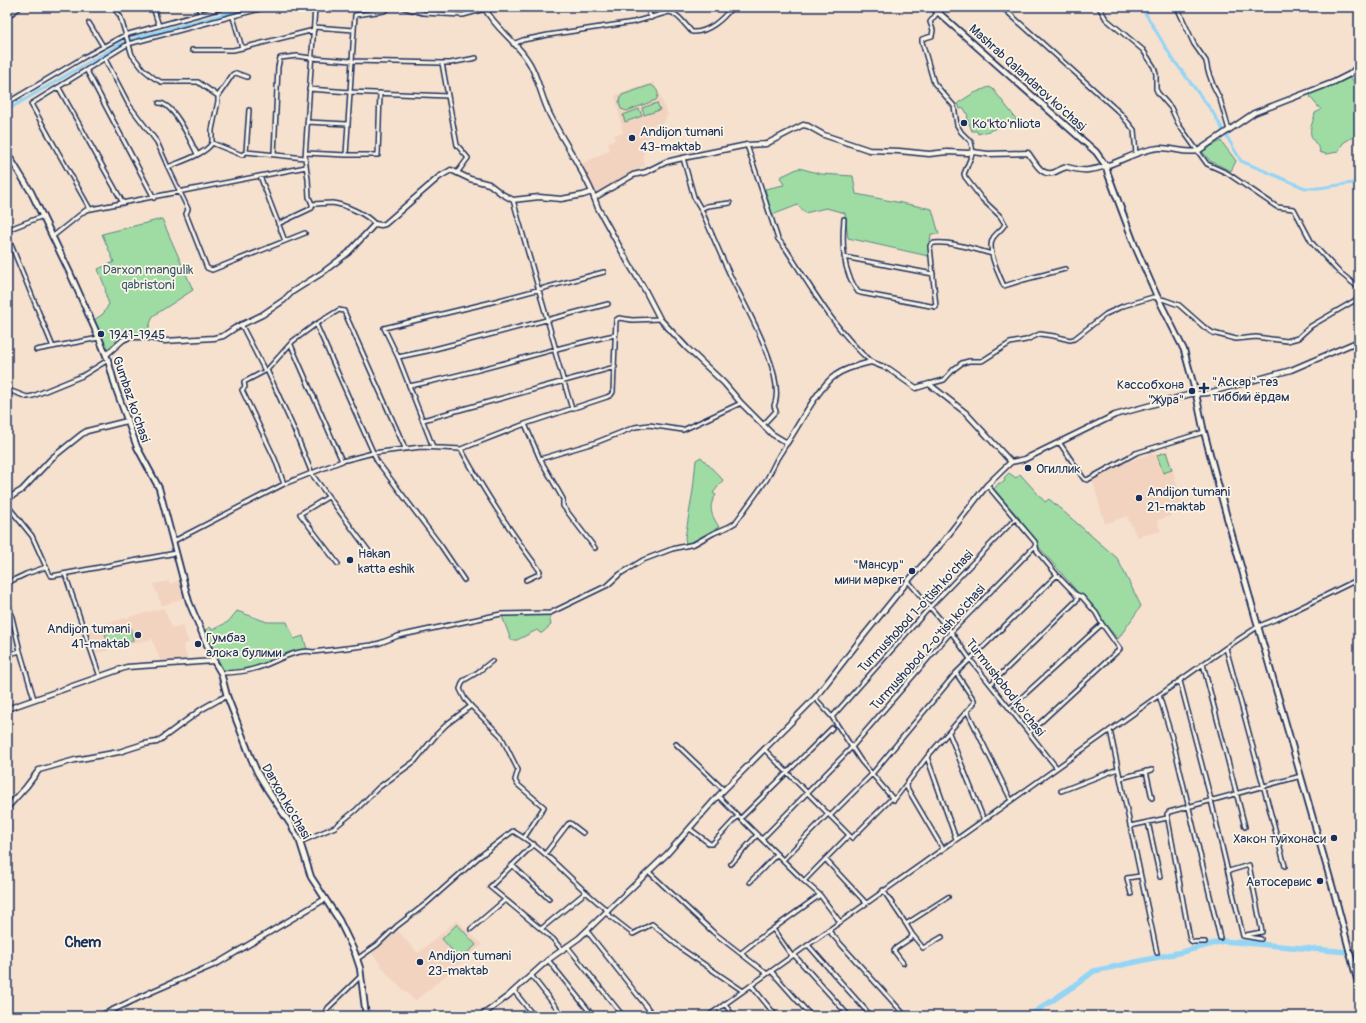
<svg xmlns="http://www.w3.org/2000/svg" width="1366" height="1023" font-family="Pangolin,sans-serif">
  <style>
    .built { fill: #f2d3c0 }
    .green { fill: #9edca4; stroke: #5c8681 }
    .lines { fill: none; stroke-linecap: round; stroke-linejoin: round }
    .canal { stroke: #94d5f6; stroke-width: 3 }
    .river { stroke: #94d5f6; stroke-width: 5.5 }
    .minor-casing { stroke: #1b2f5e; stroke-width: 6 }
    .tertiary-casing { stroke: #1b2f5e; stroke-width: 7 }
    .secondary-casing { stroke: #1b2f5e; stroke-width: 8 }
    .minor { stroke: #fcf5e5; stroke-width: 3 }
    .tertiary { stroke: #fcf5e5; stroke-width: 4 }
    .secondary { stroke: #fcf5e5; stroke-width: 4.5 }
    .poi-dot { fill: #1b2f5e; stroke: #fcf5e5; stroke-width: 1.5 }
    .labels { text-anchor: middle; stroke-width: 3.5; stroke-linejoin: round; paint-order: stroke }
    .street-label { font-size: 13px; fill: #1b2f5e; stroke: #fcf5e5 }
    .poi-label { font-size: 13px; fill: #1b2f5e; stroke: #fcf5e5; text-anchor: start }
    .park-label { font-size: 13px; fill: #3c5a70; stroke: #fcf5e5 }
    .quarter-label { font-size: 15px; font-weight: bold; fill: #1b2f5e; stroke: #fcf5e5 }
  </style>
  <rect width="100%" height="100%" fill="#f6e1cf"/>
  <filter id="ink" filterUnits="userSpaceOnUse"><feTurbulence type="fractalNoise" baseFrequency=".025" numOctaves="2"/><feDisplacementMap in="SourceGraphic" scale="8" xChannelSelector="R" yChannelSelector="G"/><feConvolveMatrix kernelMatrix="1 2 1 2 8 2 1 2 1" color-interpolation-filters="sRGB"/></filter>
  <g filter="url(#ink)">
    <!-- built -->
    <path class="built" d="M 654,82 L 668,114 L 666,117 L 664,123 L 648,126 L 647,128 L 651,148 L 646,149 L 646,151 L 643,155 L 645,166 L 638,168 L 639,172 L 633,173 L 596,194 L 594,191 L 595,190 L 582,164 L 610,150 L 608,142 L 615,140 L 614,135 L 623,133 L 615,95 Z
      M 1168,450 L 1182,505 L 1170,509 L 1171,516 L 1157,520 L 1161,531 L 1137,537 L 1127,516 L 1105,524 L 1092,479 L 1122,464 L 1152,453 L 1153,455 Z
      M 180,580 L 184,598 L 162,606 L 153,584 L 169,581 L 170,584 Z
      M 164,608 L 172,628 L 182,625 L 189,643 L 183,645 L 188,659 L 160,661 L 152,639 L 96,653 L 89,631 L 104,627 L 103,624 Z
      M 457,920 L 482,945 L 415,1001 L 389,976 L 372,953 L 397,930 L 418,953 Z"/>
    <!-- green -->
    <path class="green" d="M 1349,78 L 1351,78 L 1359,88 L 1359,133 L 1343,143 L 1338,152 L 1326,154 L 1319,152 L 1320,149 C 1317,145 1312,140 1311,135 C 1309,128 1314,120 1315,113 L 1321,110 L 1311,98 L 1310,94 Z
      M 651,85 C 658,89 660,94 656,100 L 627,111 L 621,109 L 619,102 L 622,95 Z
      M 989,87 L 993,89 L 1017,120 L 989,131 L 978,134 L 977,131 L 972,131 L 967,118 L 968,116 L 964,108 L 960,109 L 958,103 L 972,94 Z
      M 657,103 L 660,110 L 644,115 L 642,108 Z
      M 639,109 L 642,116 L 625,122 L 623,115 Z
      M 1221,141 L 1236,161 L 1231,171 L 1210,161 L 1202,151 Z
      M 799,168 L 821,174 L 853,176 L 856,194 L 932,209 L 939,234 L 931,234 L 928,256 L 848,238 L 845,213 L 826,208 L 805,213 L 798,205 L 772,215 L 765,189 L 784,185 L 780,177 Z
      M 162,219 L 193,290 L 153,316 L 146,335 C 125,334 123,337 107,349 L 94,320 L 103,314 L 109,304 L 106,296 L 105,287 L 98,269 L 114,262 L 102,234 Z
      M 1166,452 L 1172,470 L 1163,473 L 1157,455 Z
      M 701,457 L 723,480 L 713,493 L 716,495 C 707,507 712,516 719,527 L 694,541 L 686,544 L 685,538 L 693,490 L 696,460 Z
      M 1009,473 L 1016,478 L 1020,474 L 1045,502 L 1049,499 L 1117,558 L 1141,606 L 1118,639 L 1038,546 L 1035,538 L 1019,521 L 1020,519 L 994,489 L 999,483 L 1002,483 L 1005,481 L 1004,478 Z
      M 237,611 L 267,622 L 287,622 L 294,639 L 303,636 L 307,649 L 289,654 L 254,667 L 241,671 L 231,672 L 229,670 L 223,670 L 205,630 L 210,627 L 212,630 L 228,622 Z
      M 531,614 L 549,616 L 551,625 L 542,633 L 540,633 L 537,630 L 517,640 L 511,640 L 502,616 Z
      M 130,627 L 133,641 L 109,647 L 105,633 Z
      M 457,924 L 476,945 L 460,959 L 442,939 Z"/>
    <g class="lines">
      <!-- canal -->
      <path class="canal" d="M 1140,7 L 1147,16 L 1172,58 L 1212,111 L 1241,161 L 1305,188 L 1319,188 L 1359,182
        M 7,110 L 120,44 L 138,37 L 252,7"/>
      <!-- river -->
      <path class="river" d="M 1029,1016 L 1074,986 L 1094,971 L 1182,952 L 1223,941 L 1348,952"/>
      <defs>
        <path id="minor" d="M 113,7 L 120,16 L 132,55 L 143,69 L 154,78 L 161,82 L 198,82 L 218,96 L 218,101 L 212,130 L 212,143
          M 153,7 L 159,26
          M 315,7 L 305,158 L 308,179 L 309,197 L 312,204 C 319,204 325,203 332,203 C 346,205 366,214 375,224
          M 402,7 L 423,13 L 463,15 L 485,9
          M 647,7 L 651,18
          M 1002,7 L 1120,113 L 1134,130 L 1136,154
          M 1099,7 L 1106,19 L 1143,50 L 1154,67 L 1156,74 L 1156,89 L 1158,93 L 1171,108 L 1179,125 L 1207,164 L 1227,173 L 1277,207 L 1294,209 L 1312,243 L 1338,271 L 1359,288
          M 1177,7 L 1194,44 L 1206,61 L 1208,71 L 1213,85 L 1220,99 L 1229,130
          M 154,10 L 163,7
          M 938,12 L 930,22 L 933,30 L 932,36 L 922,39 L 922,42 L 934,83 L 954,106 L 957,125 L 961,132 L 971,142 L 973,152 L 964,174 L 965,177 L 982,199 L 1000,216 L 1005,224 C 1003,229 996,233 993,238 C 986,249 999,275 1004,286 L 1023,280 L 1065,269
          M 201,14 L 225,7
          M 7,17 L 20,7
          M 233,17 L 242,48
          M 89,23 L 103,46
          M 354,30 L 355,15 L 384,11 L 390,7
          M 513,44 L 523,40 L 548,35 L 634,22 L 669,12 C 678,13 686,26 692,32 C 708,33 723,19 732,7
          M 192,50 L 233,50 L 242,48 L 314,30
          M 105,59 L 129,105 L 157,142 L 168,167
          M 442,63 L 450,63 L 476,58
          M 87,71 L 154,198
          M 59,88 L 123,203
          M 309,89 L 350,92 L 448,96 L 457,145 L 468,158 L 457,173
          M 218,96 L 233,74 L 236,73 L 247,77
          M 7,103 L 86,56 L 125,35 L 201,14 L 198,7
          M 159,103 C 174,103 191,142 197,154
          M 307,122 L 347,124
          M 212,143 C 206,154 180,162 168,167 L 188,209 L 186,214 L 207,268 L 212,270 L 305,233
          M 212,143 L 242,155 L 246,152 L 305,158
          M 747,145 L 778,239 L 786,249 C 812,289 834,329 871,362
          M 246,152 L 249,110
          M 306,153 L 346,155 L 354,30 L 314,27
          M 274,154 L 278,67 L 280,58 L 297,56 L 311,58 L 352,61 L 442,63 L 448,96
          M 346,155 L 378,155 L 380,93
          M 683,158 L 694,197 L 701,209 L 707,206 L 730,203
          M 260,176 L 285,241
          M 513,200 L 556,350 L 555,352 L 572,409
          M 90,209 L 31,104 L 128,44 L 267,7
          M 701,209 C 711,232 721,256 732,279 C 745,306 787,377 774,406 L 776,411 L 763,425
          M 844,219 C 842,244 842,270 858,292 L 861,293 L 936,307 L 930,246 L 931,244 C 944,239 978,250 992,254
          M 278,224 L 310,209 L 312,208 L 312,204
          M 7,230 L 43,216
          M 7,235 L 53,347
          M 52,237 L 86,210 L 306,167
          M 844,257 L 933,274
          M 241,324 L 265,371
          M 316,324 L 339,310 L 344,311 L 405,448
          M 291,345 L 342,461
          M 36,350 L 99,338
          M 398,357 L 427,351 L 608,304
          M 265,371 L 244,382 L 245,387 L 242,390 L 275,459 L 284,484
          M 929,384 L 944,380 L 954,369 L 962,363 L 969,361 L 982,361 L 1010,343 L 1026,340 L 1040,334 L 1054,336 L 1070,340 L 1074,339 L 1106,314 L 1123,306 L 1153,297 L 1165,300 L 1179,305 L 1204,327 L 1213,333 L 1236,339 L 1256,337 L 1287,341 L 1298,338 L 1311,326 L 1359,298
          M 409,386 C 479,373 546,349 615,335
          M 7,389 L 11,391 L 7,393
          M 11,391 L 27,397 L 33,396 L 82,376 L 108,360
          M 423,420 L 615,367
          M 525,424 L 540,459 L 597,442 L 635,427 L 649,425 L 683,430 L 741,403
          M 1059,442 L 1084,479 L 1087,480 L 1136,453 L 1204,432
          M 433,447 L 398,357 L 384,328 L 488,303 L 604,272
          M 461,449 C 484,492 511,532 540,571 L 539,574 L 526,580
          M 540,459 L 563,499 L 563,506 L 595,548
          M 987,485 L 1035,542 L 1037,551 L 1057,575 L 1075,594 L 1082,597 L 1096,613 L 1102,624 L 1120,649 L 1029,733
          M 328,497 L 300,514 L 338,564
          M 7,505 L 32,536 L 46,567
          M 174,541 L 284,484 L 342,461 L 373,453 L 421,447 L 461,449 L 525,424 L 607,397 L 611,395 L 613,392 L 616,320 L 619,318 L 632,320 L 660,319
          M 371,554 L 311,473 L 311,471 L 294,429 L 267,370 L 293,341 L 316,324 L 377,461 L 441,546 L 464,580
          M 65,574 L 100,677
          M 908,581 L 951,632 L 970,659 L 1057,768
          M 7,583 L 26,574 L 46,567 L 50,575 L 52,576 L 176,553
          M 7,596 L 20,651 L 34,699
          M 1226,648 L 1285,866
          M 7,655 L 20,651
          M 1203,664 L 1245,827
          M 221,673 C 234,673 245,672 257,668 C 274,663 296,648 313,652 L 372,645 L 380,643 L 398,636 L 501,614 L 550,613 L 608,585 L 620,574 L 643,560 L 672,549 L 694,544 L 714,533 L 728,527 L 735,523 L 767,479 L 777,459 L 787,443
          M 1180,681 L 1211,800 L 1243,936 L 1261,939
          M 991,684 L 1077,600 L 1077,597 L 1075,594
          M 1159,695 L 1173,741 L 1220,938
          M 815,698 L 832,717 L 861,761 L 894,800 L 927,757 L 974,703 L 974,700 L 956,673
          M 471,706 L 501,736 L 518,770 L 515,780 L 517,784 L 544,807 L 524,838 C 543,850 557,865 573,880 C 584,891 596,901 608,911
          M 1010,708 L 1102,624
          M 967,711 L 1011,800
          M 832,717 L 930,607 L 1014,520
          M 1110,730 L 1157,953
          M 949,733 L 984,820
          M 676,744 L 724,790
          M 764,749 L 852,838 L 892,798
          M 927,757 L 956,839
          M 1146,771 L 1152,798
          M 1121,778 L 1152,770
          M 906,786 L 943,849
          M 1061,791 L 1118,769
          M 718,796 L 804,881 L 820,895 L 840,922
          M 830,816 L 872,774 L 956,673 L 1057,575
          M 741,818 L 832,728
          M 1148,822 L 1160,877
          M 1130,826 L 1167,818
          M 690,829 L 710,844 L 712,844 L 738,816
          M 762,839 L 852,747 L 951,632 L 1036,545
          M 300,842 L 335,827 L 356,810 L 378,788 L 415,761 L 437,734 L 447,724 L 471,706 L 465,699 L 460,689 L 463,681 L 478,672 L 492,661
          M 534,844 L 490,887 L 553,939 L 562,950
          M 545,854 L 568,824 L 570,823 L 583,833
          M 825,859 L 866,903
          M 783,860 L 828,814
          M 731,864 L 757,835
          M 512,865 L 549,899
          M 1229,871 L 1249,865 L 1262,932 L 1246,935
          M 649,872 L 713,932 L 767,974
          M 804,881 L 849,835
          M 750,882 L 777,854
          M 883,890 L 906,924 L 948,897
          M 1131,894 L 1127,878 L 1140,876
          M 606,913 L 633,934 L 652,924 L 683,950 L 743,991
          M 471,929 L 505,900
          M 541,929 L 586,892
          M 773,929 L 792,956
          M 828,930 L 902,1012
          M 587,931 L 654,1016
          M 912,934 L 923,948 L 942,937
          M 1205,942 L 1193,942 L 1190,940 L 1167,814 L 1169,812 L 1301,776
          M 808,945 L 871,1016
          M 567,946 L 623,1016
          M 741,953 L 756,941 L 820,895
          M 794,955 L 849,1016
          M 357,959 L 377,945 L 397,926 L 427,903 L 479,857 L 513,831 L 524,838
          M 548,960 L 593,1016
          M 903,963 L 894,951 L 896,948 L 911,938 L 912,934 L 906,924
          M 771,971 L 811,1016
          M 531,975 L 563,1016
          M 751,985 L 776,1016
          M 514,991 L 534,1016
          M 725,1004 L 733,1016
          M 324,1016 L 328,1008 L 361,976
          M 708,1016 L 1227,647 L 1259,626 L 1279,618 L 1359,579"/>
        <path id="tertiary" d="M 484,7 C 495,29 518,42 530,64 C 538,78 542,99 550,115 C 563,141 580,165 592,192
          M 594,198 L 633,175 L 646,172 L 666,162 L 683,158 L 747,145 L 766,144 L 803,125 L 808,126 L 824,135 L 869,150 L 899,151 L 929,154 L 947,152 L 968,153 L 973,152 L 988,154 L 1028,153 C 1035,162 1042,178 1055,172 C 1059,170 1062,168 1067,167 C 1074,169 1081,171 1088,170 C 1113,168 1134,150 1159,148 C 1172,147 1183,154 1198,151 L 1254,113 L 1334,82 L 1350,74 L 1359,65
          M 106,355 L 123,340 L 129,337 L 144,337 L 165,341 L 214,338 L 223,336 L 235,328 L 262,315 L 284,300 L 292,292 L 322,273 L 348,253 L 375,224 L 381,225 L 385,224 L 439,177 L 451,170 L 470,179 L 489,184 L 502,194 L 513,200 L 539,197 L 561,199 L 583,195 L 592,192 L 598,208 L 629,264 L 645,290 L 660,319 L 687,348 L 724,383 L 741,403 L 772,434 L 787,443 C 799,425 819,386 836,375 C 845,368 860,365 871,362 L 889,369 L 916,388 L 929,384 L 966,413 L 1011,462
          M 7,499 L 22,490 L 52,458 L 82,434 L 87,431 L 127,421
          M 7,709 L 127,667 L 214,661
          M 7,808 L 26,787 L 39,770 L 75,760 L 119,752 L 144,744 L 157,742 L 202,709 L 218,700 L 227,696
          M 100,1016 L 151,992 L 218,963 L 325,899
          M 481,1016 L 508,996 L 548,960 L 579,938 L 667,854 L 718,796 L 815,698 L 861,639 L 908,581 L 942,543 L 987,485 L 1011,462 L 1025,459 L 1115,415 L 1191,394 L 1208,393 L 1291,370 L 1359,341"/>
        <path id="secondary" d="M 932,7 L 1096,152 L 1106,166 L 1108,174 L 1135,246 L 1156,294 L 1184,350 L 1196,394 L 1203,428 L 1226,514 L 1335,896 L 1359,987
          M 7,153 L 31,192 L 70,273 L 99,338 L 108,360 L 116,389 L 137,447 L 159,488 L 189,602 L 214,661 L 221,673 L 227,696 L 251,758 L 257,772 L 267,789 L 291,825 L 300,842 L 311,877 L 339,920 L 355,953 L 360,968 L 366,1016"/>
      </defs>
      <!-- minor casing -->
      <use href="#minor" class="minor-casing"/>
      <!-- tertiary casing -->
      <use href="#tertiary" class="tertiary-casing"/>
      <!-- secondary casing -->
      <use href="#secondary" class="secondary-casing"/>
      <!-- minor -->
      <use href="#minor" class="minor"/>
      <!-- tertiary -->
      <use href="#tertiary" class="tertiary"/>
      <!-- secondary -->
      <use href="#secondary" class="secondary"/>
    </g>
  </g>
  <!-- markers -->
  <g class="poi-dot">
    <circle cx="964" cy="123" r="4"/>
    <circle cx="632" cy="138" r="4"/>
    <circle cx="101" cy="334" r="4"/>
    <path d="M1202 382h4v4h4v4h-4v4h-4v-4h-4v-4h4z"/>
    <circle cx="1192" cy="391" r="4"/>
    <circle cx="1028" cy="468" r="4"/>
    <circle cx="1139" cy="498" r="4"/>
    <circle cx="350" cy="560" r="4"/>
    <circle cx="912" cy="571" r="4"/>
    <circle cx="138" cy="635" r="4"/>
    <circle cx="198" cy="644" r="4"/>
    <circle cx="1334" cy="838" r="4"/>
    <circle cx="1320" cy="881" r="4"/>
    <circle cx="420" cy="962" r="4"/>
  </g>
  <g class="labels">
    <!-- street labels -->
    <g class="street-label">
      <text transform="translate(1028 77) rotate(42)" y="5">Mashrab Qalandarov ko'chasi</text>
      <text transform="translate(132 399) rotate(71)" y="5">Gumbaz ko'chasi</text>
      <text transform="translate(915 611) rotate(-47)" y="5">Turmushobod 1-o'tish ko'chasi</text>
      <text transform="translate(927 647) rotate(-48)" y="5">Turmushobod 2-o'tish ko'chasi</text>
      <text transform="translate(1006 687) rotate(52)" y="5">Turmushobod ko'chasi</text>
      <text transform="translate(287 801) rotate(60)" y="5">Darxon ko'chasi</text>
    </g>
    <!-- poi labels -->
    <g class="poi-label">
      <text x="972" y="128">Ko'kto'nliota</text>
      <text x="640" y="136">Andijon tumani<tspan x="640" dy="15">43-maktab</tspan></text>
      <text x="109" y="339">1941-1945</text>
      <text x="1212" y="386">"Аскар" тез<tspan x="1212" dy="15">тиббий ёрдам</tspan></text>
      <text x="1184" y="389" text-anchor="end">Кассобхона<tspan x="1184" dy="15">"Жура"</tspan></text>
      <text x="1036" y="473">Огиллик</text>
      <text x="1147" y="496">Andijon tumani<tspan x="1147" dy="15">21-maktab</tspan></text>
      <text x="358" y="558">Hakan<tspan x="358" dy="15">katta eshik</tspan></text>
      <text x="904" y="569" text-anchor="end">"Мансур"<tspan x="904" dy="15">мини маркет</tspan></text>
      <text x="130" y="633" text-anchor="end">Andijon tumani<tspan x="130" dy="15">41-maktab</tspan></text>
      <text x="206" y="642">Гумбаз<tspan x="206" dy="15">алока булими</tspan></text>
      <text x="1326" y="843" text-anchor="end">Хакон туйхонаси</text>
      <text x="1312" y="886" text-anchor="end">Автосервис</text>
      <text x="428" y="960">Andijon tumani<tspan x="428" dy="15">23-maktab</tspan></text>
    </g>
    <!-- park labels -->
    <g class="park-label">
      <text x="148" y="274">Darxon mangulik<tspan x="148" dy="15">qabristoni</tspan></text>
    </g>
    <!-- quarter labels -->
    <g class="quarter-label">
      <text x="83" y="947">Chem</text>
    </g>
  </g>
  <!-- margin -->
  <rect width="1366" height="1023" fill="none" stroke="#fcf5e5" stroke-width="24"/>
  <rect x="12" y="12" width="1342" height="999" fill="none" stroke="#1b2f5e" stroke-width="1.5" filter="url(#ink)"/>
</svg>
